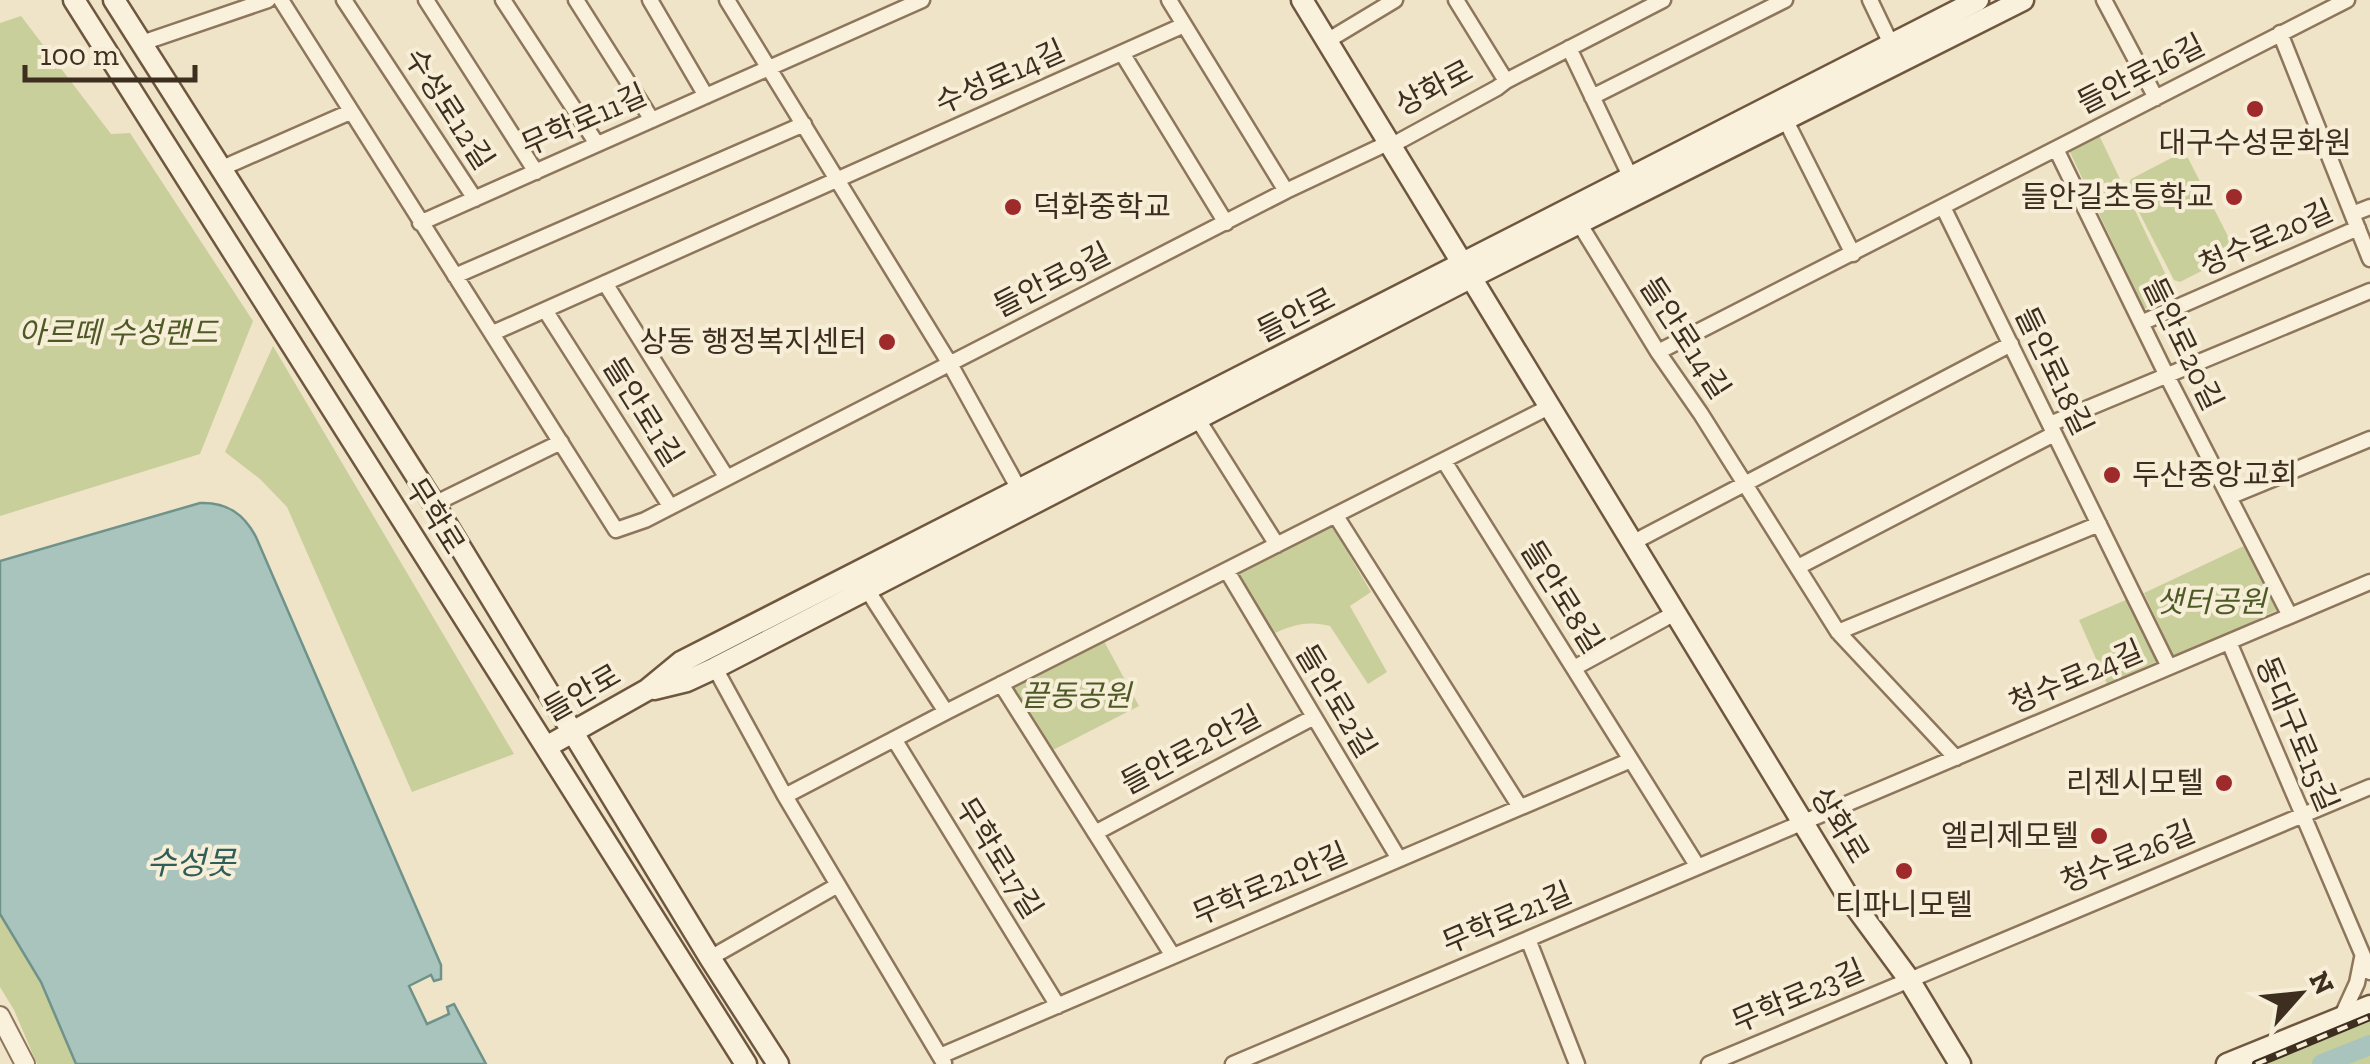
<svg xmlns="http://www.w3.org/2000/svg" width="2370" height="1064" font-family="'Zilla Slab','Noto Sans KR',serif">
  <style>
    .green { fill: #c9cf9b }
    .water { fill: #a9c4bc; stroke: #6f938a; stroke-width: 2.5 }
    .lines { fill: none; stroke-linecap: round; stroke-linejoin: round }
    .river { stroke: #a9c4bc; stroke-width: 20 }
    .minor-casing { stroke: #8d765c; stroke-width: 19 }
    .tertiary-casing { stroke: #8d765c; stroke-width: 22 }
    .secondary-casing { stroke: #6f573f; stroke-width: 25 }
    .minor { stroke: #faf1dc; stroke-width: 14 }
    .tertiary { stroke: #faf1dc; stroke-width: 18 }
    .secondary { stroke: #faf1dc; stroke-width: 20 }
    .rail-casing { stroke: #3d2e20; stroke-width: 8 }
    .rail { stroke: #f7eed8; stroke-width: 4; stroke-dasharray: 11; stroke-linecap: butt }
    .poi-dot { fill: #9e2a2b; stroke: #f7eed8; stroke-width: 4 }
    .labels { text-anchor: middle; stroke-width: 8; stroke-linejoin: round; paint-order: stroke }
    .street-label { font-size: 30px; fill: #3d2e20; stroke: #f7eed8 }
    .poi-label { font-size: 30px; fill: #3d2e20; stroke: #f7eed8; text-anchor: end }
    .park-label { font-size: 30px; font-style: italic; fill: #4d5a26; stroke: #f7eed8 }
    .water-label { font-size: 32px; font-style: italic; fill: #2f5d5a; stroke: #f7eed8 }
  </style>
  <rect width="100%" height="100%" fill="#f0e4c8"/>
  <!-- green -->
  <path class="green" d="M 21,16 L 111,134 L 130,133 L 253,321 L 200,454 L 0,516 L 0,23 Z
    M 2098,133 L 2175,294 L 2144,309 L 2068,148 Z
    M 2179,154 L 2188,158 L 2233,246 L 2233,255 L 2180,282 L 2174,280 L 2127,189 L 2131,179 Z
    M 273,346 L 514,754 L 412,792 L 287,507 L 260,479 L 225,452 Z
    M 1331,524 L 1371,592 L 1350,606 L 1387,672 L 1368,684 L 1330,626 C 1308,620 1291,625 1271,635 L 1232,572 Z
    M 2246,545 L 2277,610 L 2175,659 L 2144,593 Z
    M 2128,599 L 2156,662 L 2107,684 L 2079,620 Z
    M 1104,641 L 1139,706 L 1053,750 L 1011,687 Z
    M 0,914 L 41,982 L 76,1064 L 37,1064 L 14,1010 L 0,987 Z
    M 2370,1015 L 2370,1064 L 2255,1064 Z"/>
  <!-- water -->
  <path class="water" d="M 200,503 C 227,502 244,514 256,537 L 441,965 L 441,979 L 434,981 L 431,975 L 409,986 L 427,1024 L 449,1014 L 447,1007 L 454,1004 L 486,1064 L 76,1064 L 41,982 L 0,914 L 0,561 Z"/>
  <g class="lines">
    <!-- river -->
    <path class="river" d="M 2322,1064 L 2370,1045"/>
    <defs>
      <path id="minor" d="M 281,0 L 616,530 L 645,520 L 1286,191 L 1388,143 L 1396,143 L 1497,88 L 1506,81
        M 344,0 L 475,199
        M 426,0 L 536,172
        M 503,0 L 597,144
        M 576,0 L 652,120
        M 650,0 L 706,96
        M 727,0 L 950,364 L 1020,491
        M 1169,0 L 1286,191
        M 1456,0 L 1506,81 L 1663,0
        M 1870,0 L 1892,46
        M 2104,0 L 2156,98
        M 2280,33 L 2370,259
        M 1327,41 L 1395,0
        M 139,44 L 268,0
        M 1569,48 L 1631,178
        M 1122,53 L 1226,223
        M 1592,97 L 1785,0
        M 1785,119 L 1853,254
        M 2056,149 L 2167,376 L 2290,616
        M 220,169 L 350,112
        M 1943,207 L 2169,667
        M 2352,214 L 2370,207
        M 420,223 L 922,0
        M 1579,223 L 1658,352 L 1701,414 L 1838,632 L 1956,758
        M 455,276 L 804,124
        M 605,283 L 727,478
        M 545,310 L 670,506
        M 2141,323 L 2358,228
        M 493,333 L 1184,25
        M 1658,352 L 2347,0
        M 1197,418 L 1277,545
        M 2050,424 L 2370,291
        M 1444,461 L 1698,867
        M 2229,497 L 2370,439
        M 434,504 L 561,442
        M 1336,516 L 1520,807
        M 1632,543 L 2011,344
        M 1798,567 L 2054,434
        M 1227,571 L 1399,859
        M 866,588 L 946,712 L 1549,407
        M 1838,632 L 2099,524
        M 2229,642 L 2370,972
        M 715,668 L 785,796 L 944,1063
        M 1574,668 L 1675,613
        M 1001,684 L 1173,956
        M 894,739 L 1058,1006
        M 785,796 L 946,712
        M 1095,833 L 1314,717
        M 1528,939 L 1577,1064
        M 710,958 L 838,885
        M 2341,1018 L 2357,983 L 2362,958
        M 940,1056 L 1631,760
        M 1233,1064 L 2370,582
        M 1709,1064 L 2370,787"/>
      <path id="tertiary" d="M 0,1016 L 25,1064"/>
      <path id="secondary" d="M 74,0 L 746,1064
        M 114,0 L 434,504 L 710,958 L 778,1064
        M 1302,0 L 1847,895 L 1908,978 L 1960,1064
        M 654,689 L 687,681 L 715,668 L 1470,278 L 2023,0
        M 546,747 L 647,690 L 681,662 L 1978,0
        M 2227,1064 L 2370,1006"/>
    </defs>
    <!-- minor casing -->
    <use href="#minor" class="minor-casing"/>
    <!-- tertiary casing -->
    <use href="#tertiary" class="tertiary-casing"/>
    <!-- secondary casing -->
    <use href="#secondary" class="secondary-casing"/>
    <!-- minor -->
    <use href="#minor" class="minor"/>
    <!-- tertiary -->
    <use href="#tertiary" class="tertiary"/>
    <!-- secondary -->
    <use href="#secondary" class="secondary"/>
    <defs>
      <path id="rail" d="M 2256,1064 L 2370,1017"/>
    </defs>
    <!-- rail casing -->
    <use href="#rail" class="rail-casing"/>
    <!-- rail -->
    <use href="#rail" class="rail"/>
  </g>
  <!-- markers -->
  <g class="poi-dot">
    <circle cx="2255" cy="109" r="10"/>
    <circle cx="2234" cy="197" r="10"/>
    <circle cx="1013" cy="207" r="10"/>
    <circle cx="887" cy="342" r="10"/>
    <circle cx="2112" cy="475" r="10"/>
    <circle cx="2224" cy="783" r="10"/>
    <circle cx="2099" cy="836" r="10"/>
    <circle cx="1904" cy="871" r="10"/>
  </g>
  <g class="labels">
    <!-- street labels -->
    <g class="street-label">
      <text transform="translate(2141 74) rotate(-27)" y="10">들안로16길</text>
      <text transform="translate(1000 77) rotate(-24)" y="10">수성로14길</text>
      <text transform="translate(1434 88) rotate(-28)" y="10">상화로</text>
      <text transform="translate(449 109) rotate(57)" y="10">수성로12길</text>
      <text transform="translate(584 120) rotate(-24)" y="10">무학로11길</text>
      <text transform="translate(2266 238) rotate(-24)" y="10">청수로20길</text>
      <text transform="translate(1052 280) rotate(-27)" y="10">들안로9길</text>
      <text transform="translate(1296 315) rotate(-27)" y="10">들안로</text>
      <text transform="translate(1685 338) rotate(57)" y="10">들안로14길</text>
      <text transform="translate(2183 344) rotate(64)" y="10">들안로20길</text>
      <text transform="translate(2054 371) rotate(64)" y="10">들안로18길</text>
      <text transform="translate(643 412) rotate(58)" y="10">들안로1길</text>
      <text transform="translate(435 516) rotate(58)" y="10">무학로</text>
      <text transform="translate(1562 597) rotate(58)" y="10">들안로8길</text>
      <text transform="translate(2076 677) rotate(-23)" y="10">청수로24길</text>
      <text transform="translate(582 693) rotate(-30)" y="10">들안로</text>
      <text transform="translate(1336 701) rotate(59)" y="10">들안로2길</text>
      <text transform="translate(2297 734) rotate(67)" y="10">동대구로15길</text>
      <text transform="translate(1191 750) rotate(-28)" y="10">들안로2안길</text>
      <text transform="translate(1840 825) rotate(59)" y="10">상화로</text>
      <text transform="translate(2128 857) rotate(-22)" y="10">청수로26길</text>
      <text transform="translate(999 858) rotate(58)" y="10">무학로17길</text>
      <text transform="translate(1270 884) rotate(-23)" y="10">무학로21안길</text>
      <text transform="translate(1507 918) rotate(-23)" y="10">무학로21길</text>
      <text transform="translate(1798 996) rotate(-23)" y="10">무학로23길</text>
    </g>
    <!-- poi labels -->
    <g class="poi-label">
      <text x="2255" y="153" text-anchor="middle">대구수성문화원</text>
      <text x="2214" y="207">들안길초등학교</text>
      <text x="1033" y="217" text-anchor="start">덕화중학교</text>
      <text x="867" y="352">상동 행정복지센터</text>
      <text x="2132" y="485" text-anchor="start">두산중앙교회</text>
      <text x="2204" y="793">리젠시모텔</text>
      <text x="2079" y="846">엘리제모텔</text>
      <text x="1904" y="915" text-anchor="middle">티파니모텔</text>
    </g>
    <!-- park labels -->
    <g class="park-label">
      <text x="118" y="343">아르떼 수성랜드</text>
      <text x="2211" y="612">샛터공원</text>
      <text x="1076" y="706">끝동공원</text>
    </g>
    <!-- water labels -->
    <g class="water-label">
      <text x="191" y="874">수성못</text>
    </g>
  </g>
  <!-- north arrow -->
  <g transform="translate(2300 994) rotate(63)" stroke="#f7eed8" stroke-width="8" paint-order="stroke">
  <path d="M0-8L18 38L0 25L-18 38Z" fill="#3d2e20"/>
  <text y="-15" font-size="28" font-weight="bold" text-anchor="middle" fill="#3d2e20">N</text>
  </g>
  <!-- scale -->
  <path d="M25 65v15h170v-15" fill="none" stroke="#3d2e20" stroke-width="5"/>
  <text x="40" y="65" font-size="30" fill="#3d2e20" stroke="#f7eed8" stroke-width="8" paint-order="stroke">100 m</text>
</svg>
